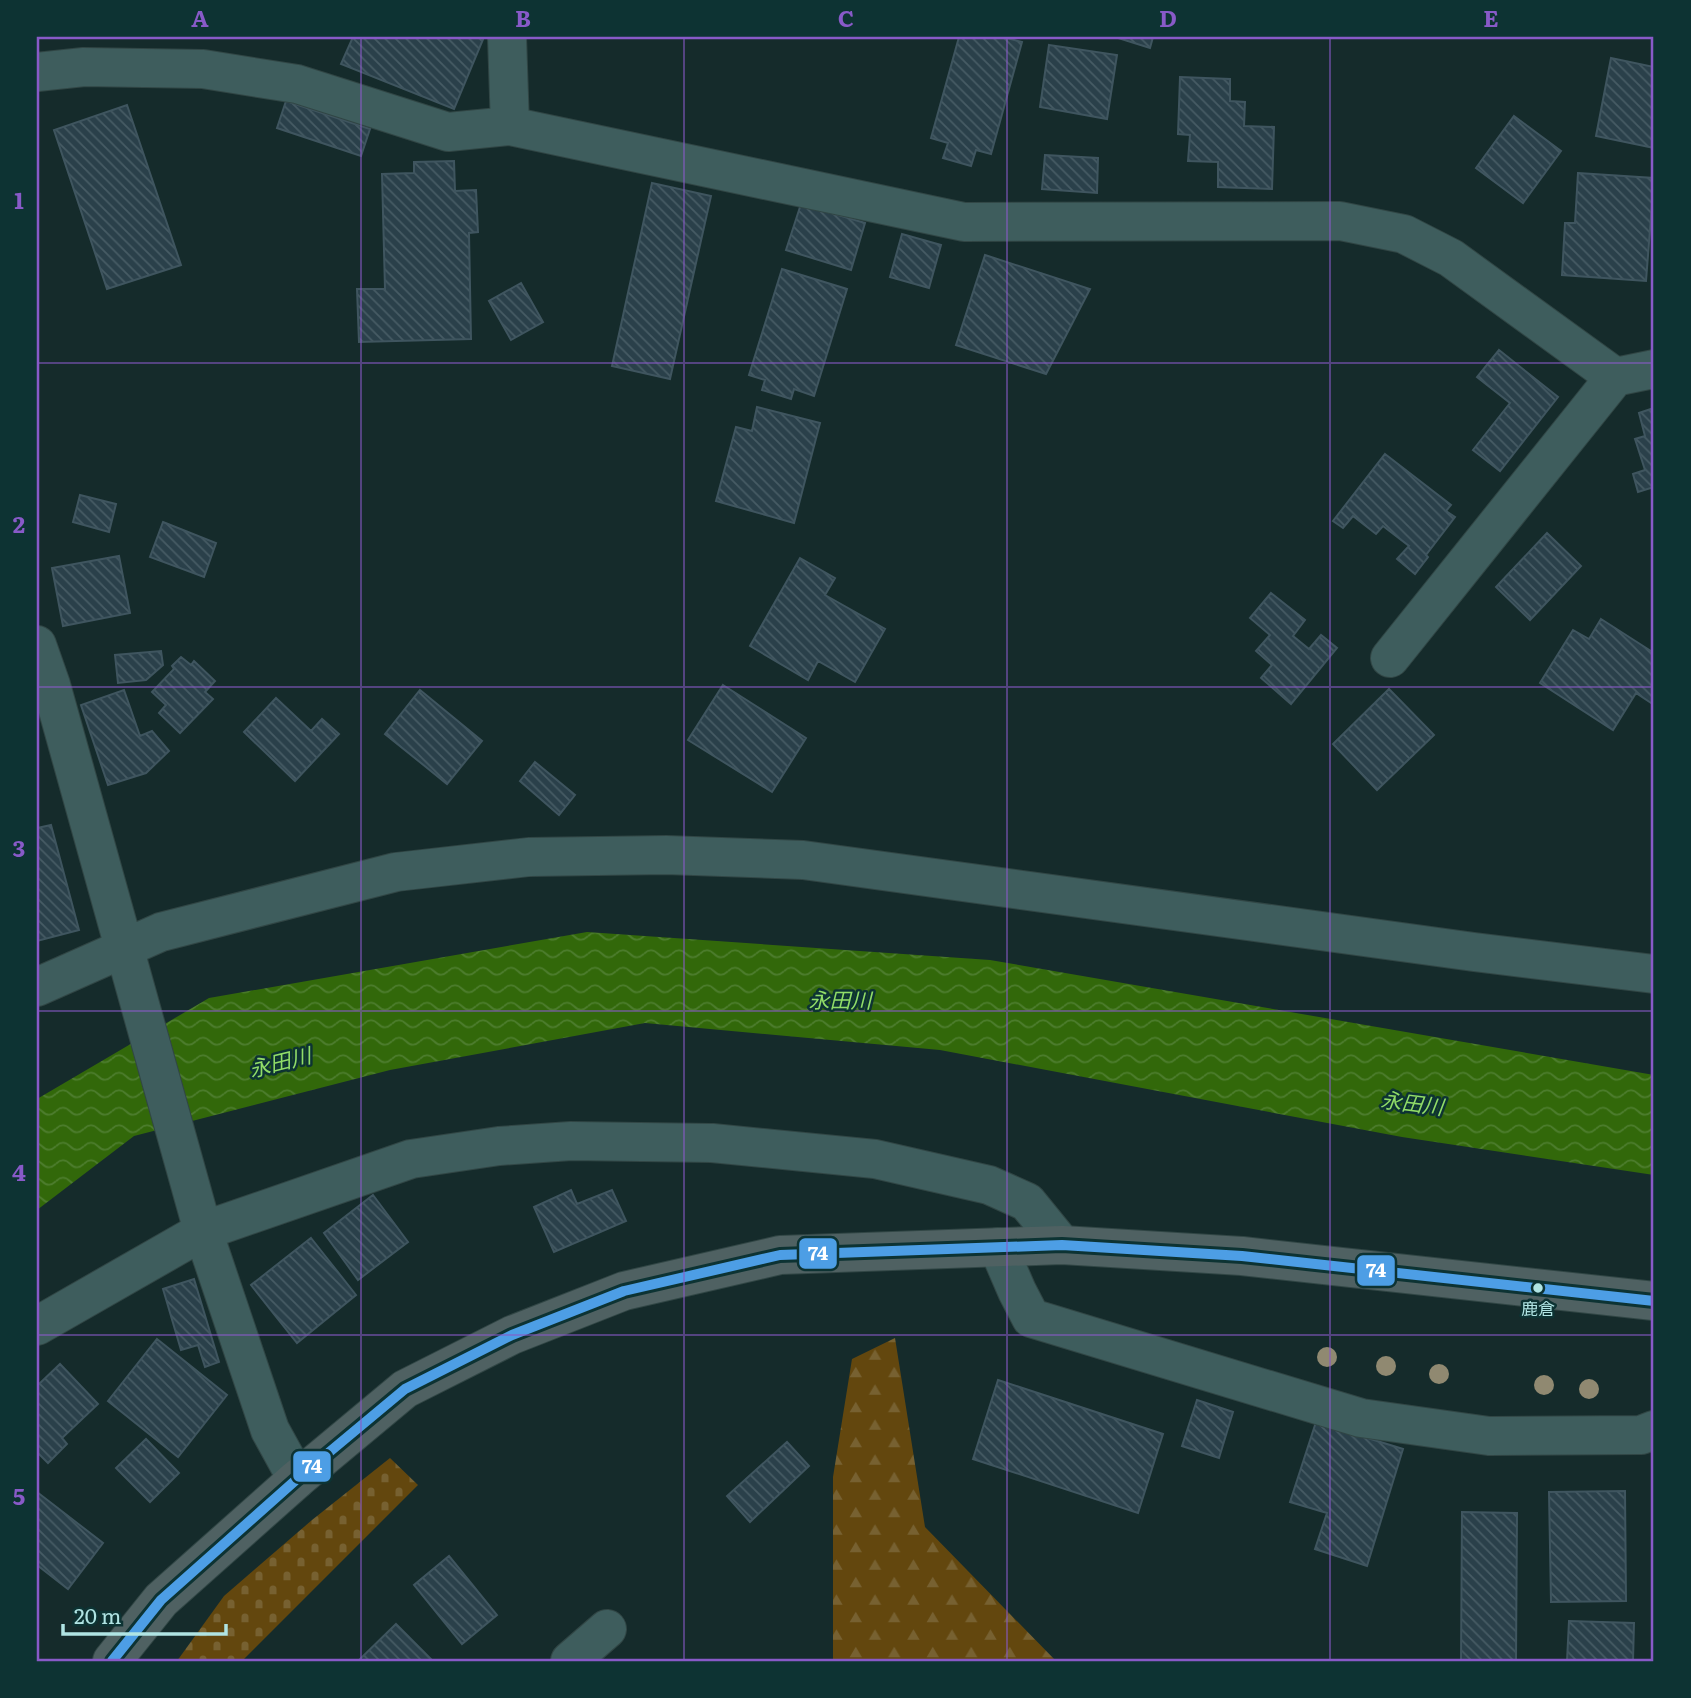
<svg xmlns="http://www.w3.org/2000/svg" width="1691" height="1698" font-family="Literata,'Noto Sans JP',serif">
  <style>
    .forest { fill: url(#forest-firs) }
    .cemetery { fill: url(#cemetery-stones) }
    .water { fill: url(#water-waves) }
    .building { fill: url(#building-back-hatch); stroke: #3f555f; stroke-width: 2 }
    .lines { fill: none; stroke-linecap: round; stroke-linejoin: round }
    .street-casing { stroke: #314645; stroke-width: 40 }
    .primary-casing { stroke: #314645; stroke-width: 40 }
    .street { stroke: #3e5d5d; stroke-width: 38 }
    .primary { stroke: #4f6162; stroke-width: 38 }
    .bus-1-casing { stroke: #0d3333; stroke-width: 16 }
    .bus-1 { stroke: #4d9ee5; stroke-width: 10 }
    .tree { fill: #908971 }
    .grid { fill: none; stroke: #885ac8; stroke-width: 2; stroke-opacity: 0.55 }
    .bus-dot { fill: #b0e4e3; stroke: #0d3333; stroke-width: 2.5 }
    .labels { text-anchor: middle; stroke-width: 5; stroke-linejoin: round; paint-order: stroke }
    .bus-label { font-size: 17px; fill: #b0e4e3; stroke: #0d3333 }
    .water-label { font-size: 21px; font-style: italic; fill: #91dd68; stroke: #0d3333 }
    .line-badge { stroke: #0d3333; stroke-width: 2.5 }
    .badge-label { font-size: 19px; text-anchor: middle; font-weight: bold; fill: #fff }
    .neatline { fill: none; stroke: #885ac8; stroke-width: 2.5 }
    .grid-label { font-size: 23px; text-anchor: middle; font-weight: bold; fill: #885ac8 }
  </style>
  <defs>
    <pattern id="forest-firs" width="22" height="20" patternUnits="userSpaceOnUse" patternTransform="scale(1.75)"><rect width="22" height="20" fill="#63470e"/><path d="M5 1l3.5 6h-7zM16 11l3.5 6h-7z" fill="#776131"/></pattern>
    <pattern id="cemetery-stones" width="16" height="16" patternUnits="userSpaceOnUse" patternTransform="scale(1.75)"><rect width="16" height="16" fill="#63470e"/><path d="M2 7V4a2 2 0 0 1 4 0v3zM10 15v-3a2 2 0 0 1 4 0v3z" fill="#776131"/></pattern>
    <pattern id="water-waves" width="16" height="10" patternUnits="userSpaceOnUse" patternTransform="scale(1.75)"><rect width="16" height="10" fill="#32680a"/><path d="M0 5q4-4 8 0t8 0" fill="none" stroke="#4d7d2e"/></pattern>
    <pattern id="building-back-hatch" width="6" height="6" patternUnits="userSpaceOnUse" patternTransform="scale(1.75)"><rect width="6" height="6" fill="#2a404a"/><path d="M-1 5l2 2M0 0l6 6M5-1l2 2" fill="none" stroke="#465b64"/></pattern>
  </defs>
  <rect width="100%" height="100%" fill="#152b2b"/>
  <!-- forest -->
  <path class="forest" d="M 895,1338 L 925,1527 L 1056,1661 L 833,1661 L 833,1477 L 852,1359 Z"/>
  <!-- cemetery -->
  <path class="cemetery" d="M 390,1458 L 418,1485 L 242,1661 L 177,1661 L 224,1596 L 312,1520 Z"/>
  <!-- water -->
  <path class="water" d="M 587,932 L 990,960 L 1654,1075 L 1654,1175 L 1402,1137 L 940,1050 L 645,1023 L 390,1070 L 134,1136 L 37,1210 L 37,1099 L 209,998 Z"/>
  <!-- building -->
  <path class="building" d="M 353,37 L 484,37 L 454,109 L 341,64 Z
    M 959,37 L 1003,37 L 1022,42 L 991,154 L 976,150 L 971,166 L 943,158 L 948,143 L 931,138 Z
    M 1115,37 L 1153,37 L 1150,48 Z
    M 1049,45 L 1117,55 L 1107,119 L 1040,107 Z
    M 1611,58 L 1654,67 L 1654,148 L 1596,136 Z
    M 1180,77 L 1230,79 L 1230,101 L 1245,102 L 1244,126 L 1274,127 L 1272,189 L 1218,187 L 1218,162 L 1188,161 L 1190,135 L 1178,134 Z
    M 286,101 L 370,129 L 361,156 L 277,128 Z
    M 127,105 L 181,265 L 107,289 L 54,130 Z
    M 1514,116 L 1561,151 L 1523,203 L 1476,168 Z
    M 1045,155 L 1098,158 L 1097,193 L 1042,189 Z
    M 454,161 L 455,191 L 476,190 L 478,232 L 469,233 L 471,339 L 359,342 L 357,289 L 385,289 L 382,174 L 414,173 L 414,162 Z
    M 1578,173 L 1654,178 L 1646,281 L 1562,275 L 1565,223 L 1575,223 Z
    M 652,183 L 711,196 L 670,379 L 612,366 Z
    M 801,204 L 865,223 L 851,270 L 786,250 Z
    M 902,234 L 941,245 L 929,288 L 890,277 Z
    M 985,255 L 1090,289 L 1046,374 L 956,345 Z
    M 782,269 L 847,289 L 814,396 L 794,389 L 791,399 L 762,390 L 765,380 L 749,375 Z
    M 521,283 L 543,322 L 511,340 L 489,301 Z
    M 1499,350 L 1558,397 L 1500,471 L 1473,450 L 1510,403 L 1477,377 Z
    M 757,407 L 820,423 L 794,523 L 716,501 L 736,427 L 752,431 Z
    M 1654,408 L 1654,487 L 1638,492 L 1633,474 L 1645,470 L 1635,439 L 1645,436 L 1639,413 Z
    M 1385,454 L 1451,505 L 1446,511 L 1455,517 L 1426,555 L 1428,557 L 1415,574 L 1397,559 L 1409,546 L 1383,526 L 1376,534 L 1353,516 L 1343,528 L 1333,521 Z
    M 80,495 L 116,504 L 109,532 L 73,522 Z
    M 163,522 L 216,543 L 204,577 L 150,557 Z
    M 1547,533 L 1581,566 L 1530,620 L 1496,587 Z
    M 119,556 L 130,613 L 63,626 L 52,568 Z
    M 800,558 L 835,578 L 825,595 L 885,629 L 855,682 L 818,661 L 808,680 L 750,646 Z
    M 1271,593 L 1305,620 L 1293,636 L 1309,649 L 1321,635 L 1337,648 L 1291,704 L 1261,678 L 1272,665 L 1256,651 L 1270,635 L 1250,618 Z
    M 1601,619 L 1654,653 L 1654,705 L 1636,693 L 1613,730 L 1540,683 L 1573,630 L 1589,639 Z
    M 161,651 L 163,665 L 146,680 L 118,683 L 115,655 Z
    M 181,657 L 191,665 L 194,661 L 215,681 L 205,692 L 213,699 L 180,733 L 159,713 L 166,705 L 152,692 L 174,669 L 172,666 Z
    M 723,685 L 806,738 L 772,792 L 688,740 Z
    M 1389,689 L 1434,735 L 1377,790 L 1333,744 Z
    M 124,690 L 140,736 L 152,731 L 169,751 L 146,773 L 108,785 L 81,705 Z
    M 420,690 L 482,741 L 447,784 L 385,734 Z
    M 276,698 L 311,731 L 322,719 L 339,734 L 295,781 L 244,732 Z
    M 535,762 L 575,795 L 559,815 L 520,781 Z
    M 51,825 L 79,930 L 37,941 L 37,828 Z
    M 571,1190 L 577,1204 L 612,1190 L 626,1221 L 554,1252 L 534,1207 Z
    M 373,1195 L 408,1242 L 358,1280 L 324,1233 Z
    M 311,1238 L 356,1295 L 297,1343 L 251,1285 Z
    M 194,1279 L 219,1362 L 205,1367 L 198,1345 L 181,1350 L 163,1289 Z
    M 157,1339 L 227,1395 L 178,1457 L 108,1401 Z
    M 60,1364 L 98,1404 L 62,1438 L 67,1444 L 48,1463 L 37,1452 L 37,1386 Z
    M 998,1380 L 1163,1434 L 1138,1513 L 973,1459 Z
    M 1197,1400 L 1233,1412 L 1219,1458 L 1182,1446 Z
    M 1316,1422 L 1403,1449 L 1367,1566 L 1315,1549 L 1327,1513 L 1290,1502 Z
    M 146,1439 L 179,1473 L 150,1502 L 116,1468 Z
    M 787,1442 L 809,1466 L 750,1522 L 727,1496 Z
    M 1625,1491 L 1626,1601 L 1551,1602 L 1549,1492 Z
    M 37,1492 L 103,1543 L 68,1589 L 37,1565 Z
    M 1462,1512 L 1517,1513 L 1516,1661 L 1461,1661 Z
    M 449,1556 L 497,1615 L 462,1644 L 414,1585 Z
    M 1569,1621 L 1634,1623 L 1633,1661 L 1567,1661 Z
    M 396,1624 L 431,1659 L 428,1661 L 358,1661 Z"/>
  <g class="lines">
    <defs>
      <path id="street" d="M 507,37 L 510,126
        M 37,72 L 84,67 L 203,69 L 297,84 L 448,132 L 510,126 L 964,222 L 1340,221 L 1404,234 L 1451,258 L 1615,377
        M 37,645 L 51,685 L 203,1231 L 270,1430 L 297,1479
        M 1390,658 L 1615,377 L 1654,369
        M 37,987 L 161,932 L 396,872 L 529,857 L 666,855 L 803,860 L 1474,952 L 1654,974
        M 998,1247 L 1017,1291 L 1031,1318 L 1361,1418 L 1489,1436 L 1641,1435 L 1654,1430
        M 37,1326 L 203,1231 L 411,1159 L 499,1146 L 571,1141 L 712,1143 L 875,1159 L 989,1185 L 1027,1202 L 1062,1245
        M 570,1661 L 607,1629"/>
      <path id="primary" d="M 112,1661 L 161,1600 L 297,1479 L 405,1389 L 512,1335 L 624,1291 L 780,1255 L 1062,1245 L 1242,1256 L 1654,1301"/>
    </defs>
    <!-- street casing -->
    <use href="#street" class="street-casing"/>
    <!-- primary casing -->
    <use href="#primary" class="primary-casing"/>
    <!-- street -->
    <use href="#street" class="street"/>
    <!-- primary -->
    <use href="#primary" class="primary"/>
    <defs>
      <path id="bus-1" d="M 112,1661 L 161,1600 L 297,1479 L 405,1389 L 512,1335 L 624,1291 L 780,1255 L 1062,1245 L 1242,1256 L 1654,1301"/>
    </defs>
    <!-- bus-1 casing -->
    <use href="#bus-1" class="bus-1-casing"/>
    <!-- bus-1 -->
    <use href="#bus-1" class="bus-1"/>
  </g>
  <!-- trees -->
  <g class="tree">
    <circle cx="1327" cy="1357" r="10"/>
    <circle cx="1386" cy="1366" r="10"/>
    <circle cx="1439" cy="1374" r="10"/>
    <circle cx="1544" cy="1385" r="10"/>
    <circle cx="1589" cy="1389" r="10"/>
  </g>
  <!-- grid -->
  <path class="grid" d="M 361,37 L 361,1661M 684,37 L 684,1661M 1007,37 L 1007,1661M 1330,37 L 1330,1661M 37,363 L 1654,363M 37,687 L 1654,687M 37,1011 L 1654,1011M 37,1335 L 1654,1335"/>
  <!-- markers -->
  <circle class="bus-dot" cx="1538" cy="1288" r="6"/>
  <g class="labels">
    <!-- bus labels -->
    <g class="bus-label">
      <text x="1538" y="1315">鹿倉</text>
    </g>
    <!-- water labels -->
    <g class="water-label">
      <text x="840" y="1008">永田川</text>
      <text transform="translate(280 1063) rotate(-14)" y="7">永田川</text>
      <text transform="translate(1412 1104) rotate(7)" y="7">永田川</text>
    </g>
  </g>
  <g class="line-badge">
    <rect x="798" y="1237" width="40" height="33" rx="7" fill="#4d9ee5"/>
    <rect x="1356" y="1254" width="40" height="33" rx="7" fill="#4d9ee5"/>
    <rect x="292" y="1450" width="40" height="33" rx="7" fill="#4d9ee5"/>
  </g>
  <g class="badge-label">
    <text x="818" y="1260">74</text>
    <text x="1376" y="1277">74</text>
    <text x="312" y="1473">74</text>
  </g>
  <!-- border -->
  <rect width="1691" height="1698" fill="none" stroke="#0d3333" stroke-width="77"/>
  <!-- scale -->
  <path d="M63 1624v10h163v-10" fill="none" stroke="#b0e4e3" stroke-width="3.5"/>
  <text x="74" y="1624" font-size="21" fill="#b0e4e3" stroke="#0d3333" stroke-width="5" paint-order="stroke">20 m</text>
  <rect x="38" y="38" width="1614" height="1622" class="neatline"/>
  <g class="grid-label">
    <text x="200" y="27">A</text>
    <text x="523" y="27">B</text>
    <text x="846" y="27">C</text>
    <text x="1168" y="27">D</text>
    <text x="1491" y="27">E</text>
    <text x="19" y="209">1</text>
    <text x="19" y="533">2</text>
    <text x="19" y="857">3</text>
    <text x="19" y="1181">4</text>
    <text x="19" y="1505">5</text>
  </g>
</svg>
